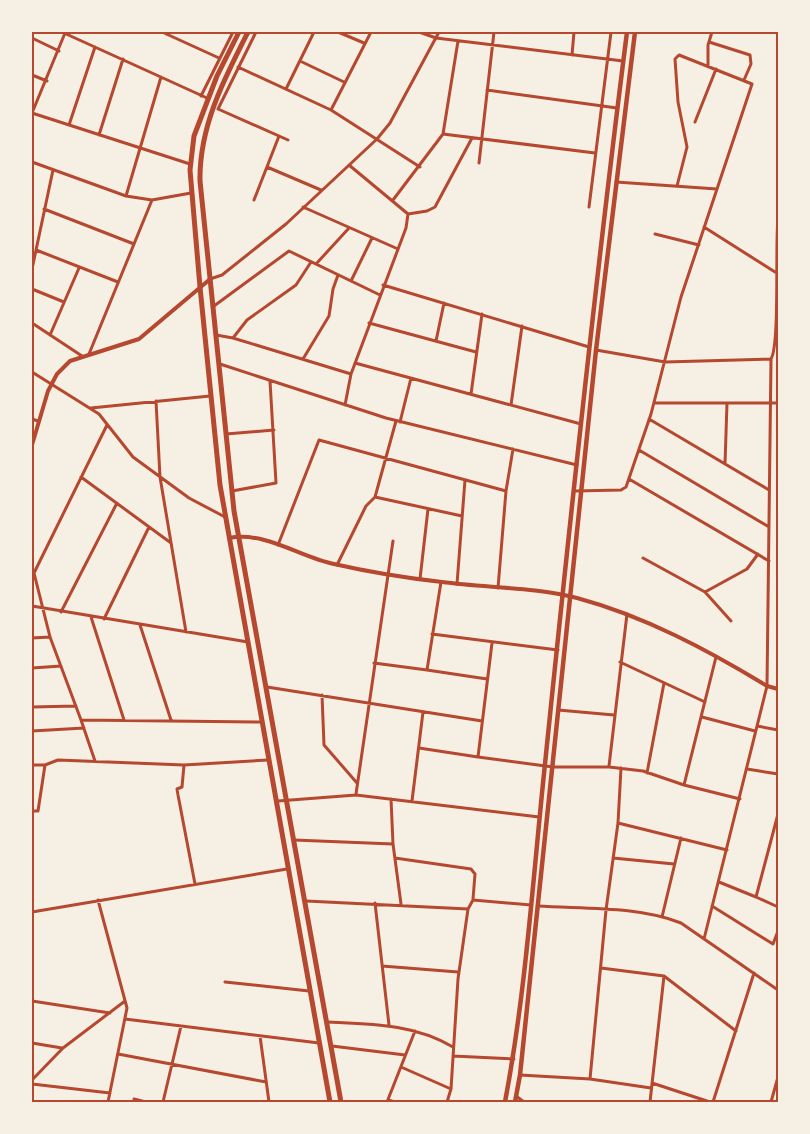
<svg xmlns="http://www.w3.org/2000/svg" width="810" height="1134" font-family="'Source Serif 4',serif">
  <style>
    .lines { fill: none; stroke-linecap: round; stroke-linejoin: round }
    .minor { stroke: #b5482f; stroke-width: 3 }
    .tertiary { stroke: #b5482f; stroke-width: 4 }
    .secondary { stroke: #b5482f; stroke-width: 4.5 }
    .primary { stroke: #b5482f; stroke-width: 5 }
    .neatline { fill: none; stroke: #b5482f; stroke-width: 2 }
  </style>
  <rect width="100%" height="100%" fill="#f6efe4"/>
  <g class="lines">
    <!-- minor -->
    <path class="minor" d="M 162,32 L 219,58
      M 338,32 L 364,43
      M 419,32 L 436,38 L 623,61
      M 64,33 L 207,98
      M 32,38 L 59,51
      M 458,41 L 443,134 L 595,153
      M 709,42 L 750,55 L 751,64 L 744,80
      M 572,55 L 574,32
      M 300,61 L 344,82
      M 708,66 L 708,45 L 712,32
      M 238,67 L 331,110 L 420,167
      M 32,75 L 47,81
      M 161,77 L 126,196 L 152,200 L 191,193
      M 286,89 L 314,32
      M 487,90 L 617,108
      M 201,96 L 233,32
      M 218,109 L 256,32
      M 218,109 L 288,140
      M 331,110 L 371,32
      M 32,113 L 190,164
      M 32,113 L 65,33
      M 695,122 L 716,69
      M 69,125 L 95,47
      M 99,135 L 123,59
      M 32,162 L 126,196
      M 479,163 L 494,32
      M 267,167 L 321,190
      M 677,186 L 687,147 L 678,102 L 675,59 L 679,55 L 752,84 L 717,189
      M 254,200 L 279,136
      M 393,200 L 443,134
      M 303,207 L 398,249
      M 589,207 L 611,32
      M 44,209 L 134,244
      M 408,214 L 427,211 L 435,207 L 472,138
      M 704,227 L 775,272
      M 655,234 L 699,245
      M 36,250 L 118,282
      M 316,264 L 349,228
      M 32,269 L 53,170
      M 210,279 L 222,275 L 286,224 L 377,139 L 390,123 L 439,32
      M 351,281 L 372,238
      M 383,285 L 589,347
      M 32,289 L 64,302
      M 214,306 L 289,251 L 380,295
      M 32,323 L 82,356
      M 369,323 L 476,352
      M 50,335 L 79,268
      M 216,335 L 233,338 L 351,374 L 406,228 L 408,214 L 349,165
      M 233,338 L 247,320 L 296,285 L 311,262
      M 436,341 L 444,303
      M 596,350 L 665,362 L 771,359 C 780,344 775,245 778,218
      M 89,354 L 152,200
      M 303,359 L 329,316 L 333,289 L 338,275
      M 355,363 L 581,424
      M 220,364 L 386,418 L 577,465
      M 32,372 L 99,414 L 133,457 L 189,498 L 225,517
      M 471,394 L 482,314
      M 156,401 L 160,477 L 186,632
      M 654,403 L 778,403
      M 345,405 L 351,374
      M 511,405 L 522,326
      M 91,408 L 210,396
      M 32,419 L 38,421
      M 649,419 L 769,490
      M 396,421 L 375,497 L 462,516
      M 400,422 L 411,378
      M 107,425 L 34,573 L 50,637 L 81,720 L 262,722
      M 226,434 L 274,430
      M 639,450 L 769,527
      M 725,464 L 727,403
      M 81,477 L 171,543
      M 629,479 L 769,561
      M 232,491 L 276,483 L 270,381
      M 575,491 L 621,490 L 626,487 L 651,414 L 681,297 L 717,189 L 616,182
      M 278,545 L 319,440 L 506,491 L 513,449
      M 643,558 L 705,592 L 731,621
      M 337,565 L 366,506 L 375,497
      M 420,579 L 428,509
      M 457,584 L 465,480
      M 498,588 L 506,491
      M 705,592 L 747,569 L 758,554
      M 32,606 L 248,642
      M 61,612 L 117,503
      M 91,617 L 124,720
      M 104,619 L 149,527
      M 140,625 L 171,720
      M 432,634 L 558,650
      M 32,638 L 50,637
      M 492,643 L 478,757 L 553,767 L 609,767 L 643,771 L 684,785 L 716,657
      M 620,662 L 705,702
      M 374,663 L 427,670 L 441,582
      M 32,668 L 61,666
      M 427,670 L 487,679
      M 267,687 L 482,721
      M 322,695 L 324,745 L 357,783
      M 32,707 L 76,706
      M 558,710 L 614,715
      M 702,717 L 755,731
      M 81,720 L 95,761
      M 757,726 L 778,730
      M 32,731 L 84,728
      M 419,748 L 478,757
      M 32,765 L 45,765 L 58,760 L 184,765 L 268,760
      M 184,765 L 182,787 L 177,789 L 178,795 L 195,884
      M 609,766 L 627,614
      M 747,769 L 778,774
      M 647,773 L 664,683
      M 684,785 L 740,799
      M 356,794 L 393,541
      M 278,801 L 356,795 L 539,817
      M 412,801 L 423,712
      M 32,811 L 38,811 L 45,765
      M 618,823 L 727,850
      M 294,840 L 393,844 L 391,799
      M 393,844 L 401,904
      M 395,858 L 471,869 L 475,874 L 473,899
      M 613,858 L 674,864
      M 719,882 L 756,897 L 778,814
      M 756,897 L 778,907
      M 98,900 L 127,1008 L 108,1102
      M 306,901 L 468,909 L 473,900 L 531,905
      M 375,903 L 389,1025
      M 538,906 C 584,909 638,906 681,923 L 778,990
      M 712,906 L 773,944 L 778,931
      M 32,912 L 287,869
      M 662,917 L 681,838
      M 704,939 L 767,686 L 771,359
      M 382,966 L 458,972
      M 601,968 L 664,976 L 736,1031
      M 225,982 L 309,991
      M 32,1001 L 110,1013
      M 125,1019 L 319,1043
      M 328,1022 C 372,1024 415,1024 453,1047
      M 260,1036 L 269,1102
      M 32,1043 L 62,1048
      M 332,1046 L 405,1055
      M 118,1054 L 266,1082
      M 453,1056 L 514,1059
      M 401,1067 L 451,1089
      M 520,1075 L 590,1079 L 606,910 L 618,823 L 621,768
      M 590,1079 L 651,1088
      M 32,1080 L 63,1048 L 125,1001
      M 652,1083 L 710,1102
      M 32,1084 L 110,1093
      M 516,1096 L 524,1102
      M 134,1099 L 146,1102
      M 388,1100 L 395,1102
      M 163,1102 L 181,1026
      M 387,1102 L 415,1031
      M 447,1102 L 451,1089 L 458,979 L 468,909
      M 650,1102 L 664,976
      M 713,1102 L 754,973
      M 771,1102 L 778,1077"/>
    <!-- tertiary -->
    <path class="tertiary" d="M 32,445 L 48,391 L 57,374 L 70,361 L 139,339 L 209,280
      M 229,538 C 265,531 300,557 334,564 C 369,572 406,578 442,582 C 487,588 534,587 577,598 C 644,616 708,650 767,686 L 778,689"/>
    <!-- secondary -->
    <path class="secondary" d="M 505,1102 C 526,991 533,877 545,764 C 570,519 596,275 627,32
      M 515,1102 L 520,1075 L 596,350 L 635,32"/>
    <!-- primary -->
    <path class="primary" d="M 239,32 L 217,76 L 194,136 L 190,170 L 200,287 L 220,485 L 330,1102
      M 248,32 C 224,79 199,127 200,181 L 234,511 L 341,1102"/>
  </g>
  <!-- border -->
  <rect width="810" height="1134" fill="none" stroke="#f6efe4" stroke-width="66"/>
  <rect x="33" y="33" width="744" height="1068" class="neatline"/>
</svg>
